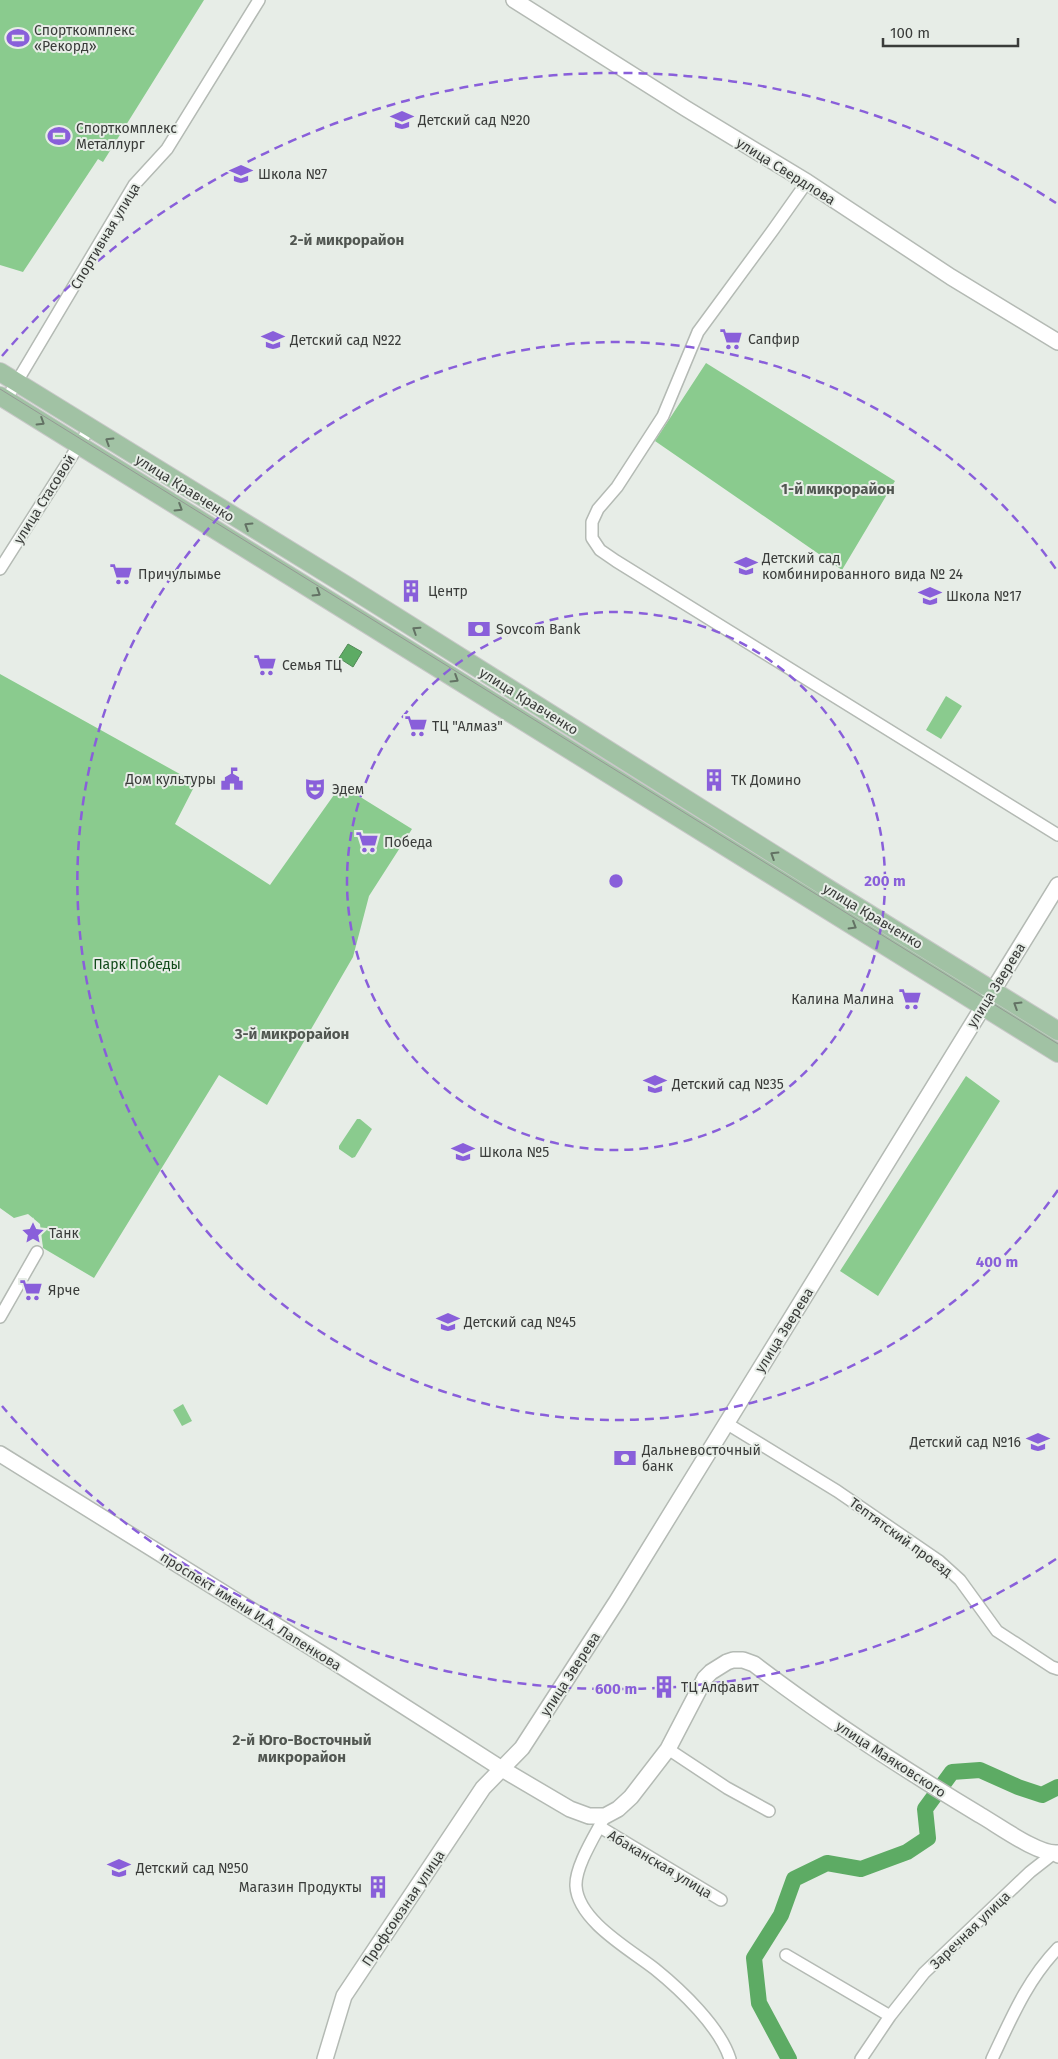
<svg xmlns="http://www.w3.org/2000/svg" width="1058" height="2059" font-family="'Fira Sans',sans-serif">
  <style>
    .green { fill: #8acb8e }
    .water { fill: #5dab64; stroke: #528a57 }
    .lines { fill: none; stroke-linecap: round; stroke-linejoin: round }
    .river { stroke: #5dab64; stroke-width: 16 }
    .minor-casing { stroke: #b4bab4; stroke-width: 14 }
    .secondary-casing { stroke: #b4bab4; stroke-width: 18 }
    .primary-casing { stroke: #c8c8c8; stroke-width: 20 }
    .minor { stroke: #fff; stroke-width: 11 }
    .secondary { stroke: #fff; stroke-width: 15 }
    .primary { stroke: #a1c2a4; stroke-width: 18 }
    .tram { stroke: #959995; stroke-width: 1 }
    .oneway { stroke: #637264 }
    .ring { fill: none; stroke: #895fda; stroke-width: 2.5; stroke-dasharray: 9 6 }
    .labels { text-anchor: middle; stroke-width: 4; stroke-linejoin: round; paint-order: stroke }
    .poi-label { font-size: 14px; fill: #3a3c3a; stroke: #e7ede7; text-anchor: start }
    .street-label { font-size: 14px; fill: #3a3c3a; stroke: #e7ede7 }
    .park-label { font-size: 14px; fill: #124a1b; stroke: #e7ede7 }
    .neighbourhood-label { font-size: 15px; font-weight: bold; fill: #515651; stroke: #e7ede7 }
    .centre { fill: #895fda; stroke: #e7ede7; stroke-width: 2.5 }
    .ring-label { font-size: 15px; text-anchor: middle; font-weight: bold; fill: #895fda; stroke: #e7ede7; stroke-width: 4; stroke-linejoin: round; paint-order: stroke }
  </style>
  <rect width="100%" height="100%" fill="#e7ede7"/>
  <!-- green -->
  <path class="green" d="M 0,0 L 204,0 L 103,162 L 98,159 L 23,272 L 0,265 Z
    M 706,363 L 895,481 L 842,570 L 655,441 Z
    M 0,674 L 196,783 L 175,824 L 270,885 L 341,785 L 412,829 L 369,896 L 353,957 L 267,1105 L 219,1075 L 94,1278 L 43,1248 L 40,1224 L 28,1214 L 14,1218 L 0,1208 Z
    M 946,696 L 962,706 L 941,739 L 926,730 Z
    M 966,1076 L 1000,1101 L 878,1296 L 840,1271 Z
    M 357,1119 L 360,1119 L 372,1129 L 355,1157 L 352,1158 L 339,1149 L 339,1146 Z
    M 183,1404 L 192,1421 L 182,1426 L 173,1410 Z"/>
  <!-- water -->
  <path class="water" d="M 348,644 L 362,652 L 353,667 L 339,658 Z"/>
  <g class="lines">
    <!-- river -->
    <path class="river" d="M 789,2059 L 759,2003 L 754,1958 L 781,1915 L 794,1879 L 827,1863 L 861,1869 L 907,1852 L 928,1838 L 925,1809 L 952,1772 L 980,1770 L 1018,1787 L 1042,1795 L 1058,1787"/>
    <defs>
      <path id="minor" d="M 807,182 L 773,230 L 698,332 L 663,416 L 617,487 L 598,509 L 592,522 L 592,538 L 600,550 L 616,561 L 1058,835
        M 6,400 L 134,185 L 167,149 L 259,0
        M 0,569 L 89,429
        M 0,1317 L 37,1252
        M 726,1423 L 837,1491 L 939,1561 L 960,1580 L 997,1631 L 1052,1667 L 1058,1669
        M 668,1749 L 727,1788 L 769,1811
        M 605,1816 C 596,1834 575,1866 576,1886 C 578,1921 631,1950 655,1969 C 681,1990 720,2027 730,2059
        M 600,1827 L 721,1900
        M 786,1955 L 890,2016
        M 861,2059 L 890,2016 L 924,1973 L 1030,1872 L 1053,1854 L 1058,1857
        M 992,2059 C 1011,2019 1027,1980 1058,1948"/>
      <path id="secondary" d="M 514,0 L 685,108 L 807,182 L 951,277 L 1058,342
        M 0,1454 L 330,1659 L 502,1769 L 570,1809 L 589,1816 L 605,1816 L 618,1809 L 631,1797 L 668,1749 L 705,1678 L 711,1672 L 727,1662 L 733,1660 L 743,1660 L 754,1664 C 826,1719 902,1768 980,1815 C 998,1825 1038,1855 1058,1853
        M 325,2059 L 344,1996 L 483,1788 L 522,1748 L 617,1601 L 1058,885"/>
      <path id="primary" d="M 0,372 L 344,584 L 832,891 L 1058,1031
        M 0,396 L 1058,1053"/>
    </defs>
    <!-- minor casing -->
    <use href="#minor" class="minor-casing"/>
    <!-- secondary casing -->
    <use href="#secondary" class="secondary-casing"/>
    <!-- primary casing -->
    <use href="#primary" class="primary-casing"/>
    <!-- minor -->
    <use href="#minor" class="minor"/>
    <!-- secondary -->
    <use href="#secondary" class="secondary"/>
    <!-- primary -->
    <use href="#primary" class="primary"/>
    <!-- tram -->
    <path class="tram" d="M 0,389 L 1058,1044"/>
  </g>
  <!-- one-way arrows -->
  <defs><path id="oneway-chevron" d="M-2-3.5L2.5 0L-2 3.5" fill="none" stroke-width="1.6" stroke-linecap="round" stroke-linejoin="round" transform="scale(1.25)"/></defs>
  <g class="oneway">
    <use href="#oneway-chevron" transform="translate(41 422) rotate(32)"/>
    <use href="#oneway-chevron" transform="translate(109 441) rotate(-148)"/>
    <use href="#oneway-chevron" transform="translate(179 508) rotate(32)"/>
    <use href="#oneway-chevron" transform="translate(248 526) rotate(-148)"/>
    <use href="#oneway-chevron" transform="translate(317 593) rotate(32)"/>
    <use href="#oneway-chevron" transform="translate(416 630) rotate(-147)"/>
    <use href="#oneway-chevron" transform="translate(455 679) rotate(32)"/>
    <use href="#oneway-chevron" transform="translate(774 855) rotate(-148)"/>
    <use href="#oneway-chevron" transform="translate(853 926) rotate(31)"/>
    <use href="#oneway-chevron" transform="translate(1017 1005) rotate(-148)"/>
  </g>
  <!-- distance rings -->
  <g class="ring">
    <circle cx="616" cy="881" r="269"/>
    <path d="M1058 1190A539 539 0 1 1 1058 572"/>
    <path d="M1056 1559A808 808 0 0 1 2 1406M2 356A808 808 0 0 1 1056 203"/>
  </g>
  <!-- icons -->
  <defs>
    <symbol id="stadium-bare" viewBox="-9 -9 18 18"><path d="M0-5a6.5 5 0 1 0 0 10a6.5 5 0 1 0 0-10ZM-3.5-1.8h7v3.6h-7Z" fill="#895fda" stroke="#e7ede7" stroke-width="2.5" paint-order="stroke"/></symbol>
    <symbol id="school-bare" viewBox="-9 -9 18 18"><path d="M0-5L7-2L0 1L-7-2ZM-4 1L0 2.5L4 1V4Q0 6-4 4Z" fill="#895fda" stroke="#e7ede7" stroke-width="2.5" paint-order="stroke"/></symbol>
    <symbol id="supermarket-bare" viewBox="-9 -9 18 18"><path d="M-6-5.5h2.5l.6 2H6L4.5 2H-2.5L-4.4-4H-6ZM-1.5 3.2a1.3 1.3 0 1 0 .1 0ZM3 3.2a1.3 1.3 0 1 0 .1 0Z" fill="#895fda" stroke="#e7ede7" stroke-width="2.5" paint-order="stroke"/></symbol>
    <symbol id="building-bare" viewBox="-9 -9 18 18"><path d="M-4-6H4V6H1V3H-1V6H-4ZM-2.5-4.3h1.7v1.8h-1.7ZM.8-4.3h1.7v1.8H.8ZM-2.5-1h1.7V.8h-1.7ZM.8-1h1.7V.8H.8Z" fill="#895fda" stroke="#e7ede7" stroke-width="2.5" paint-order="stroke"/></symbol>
    <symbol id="bank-bare" viewBox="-9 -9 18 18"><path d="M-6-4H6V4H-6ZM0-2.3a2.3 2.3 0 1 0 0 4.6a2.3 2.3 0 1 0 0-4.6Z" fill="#895fda" stroke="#e7ede7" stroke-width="2.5" paint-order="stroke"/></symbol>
    <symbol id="civic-bare" viewBox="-9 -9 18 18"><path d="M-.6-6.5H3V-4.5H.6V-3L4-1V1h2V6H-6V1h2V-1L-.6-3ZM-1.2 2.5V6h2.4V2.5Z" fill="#895fda" stroke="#e7ede7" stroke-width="2.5" paint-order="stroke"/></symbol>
    <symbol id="theatre-bare" viewBox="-9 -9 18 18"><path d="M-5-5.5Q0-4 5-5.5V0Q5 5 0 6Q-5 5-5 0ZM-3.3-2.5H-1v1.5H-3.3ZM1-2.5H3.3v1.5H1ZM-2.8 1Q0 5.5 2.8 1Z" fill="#895fda" stroke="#e7ede7" stroke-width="2.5" paint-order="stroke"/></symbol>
    <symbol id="sight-bare" viewBox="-9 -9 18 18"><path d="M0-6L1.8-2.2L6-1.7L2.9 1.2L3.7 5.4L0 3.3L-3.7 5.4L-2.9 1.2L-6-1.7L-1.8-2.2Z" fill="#895fda" stroke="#e7ede7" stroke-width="2.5" paint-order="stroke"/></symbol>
  </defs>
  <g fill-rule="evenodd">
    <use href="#stadium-bare" x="2" y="22" width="32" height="32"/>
    <use href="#school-bare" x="386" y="104" width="32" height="32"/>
    <use href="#stadium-bare" x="43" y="120" width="32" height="32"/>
    <use href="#school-bare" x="225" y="158" width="32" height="32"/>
    <use href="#supermarket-bare" x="715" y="323" width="32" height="32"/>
    <use href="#school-bare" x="257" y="324" width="32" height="32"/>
    <use href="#school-bare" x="730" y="550" width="32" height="32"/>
    <use href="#supermarket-bare" x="105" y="558" width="32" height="32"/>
    <use href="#building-bare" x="395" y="575" width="32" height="32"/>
    <use href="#school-bare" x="914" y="580" width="32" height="32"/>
    <use href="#bank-bare" x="463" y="613" width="32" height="32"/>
    <use href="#supermarket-bare" x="249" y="649" width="32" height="32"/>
    <use href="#supermarket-bare" x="400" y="710" width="32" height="32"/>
    <use href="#civic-bare" x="216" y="763" width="32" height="32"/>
    <use href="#building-bare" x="698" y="764" width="32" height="32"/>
    <use href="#theatre-bare" x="299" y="773" width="32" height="32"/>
    <use href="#supermarket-bare" x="351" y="826" width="32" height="32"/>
    <use href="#supermarket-bare" x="894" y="983" width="32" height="32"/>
    <use href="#school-bare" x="639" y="1068" width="32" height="32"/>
    <use href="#school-bare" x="447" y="1136" width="32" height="32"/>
    <use href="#sight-bare" x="17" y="1217" width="32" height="32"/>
    <use href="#supermarket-bare" x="15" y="1274" width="32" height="32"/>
    <use href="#school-bare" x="432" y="1306" width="32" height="32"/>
    <use href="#school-bare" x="1022" y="1426" width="32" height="32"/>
    <use href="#bank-bare" x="609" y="1442" width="32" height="32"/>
    <use href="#building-bare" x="648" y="1671" width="32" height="32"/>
    <use href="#school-bare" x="103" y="1852" width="32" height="32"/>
    <use href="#building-bare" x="362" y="1871" width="32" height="32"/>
  </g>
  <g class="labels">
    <!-- poi labels -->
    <g class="poi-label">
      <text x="34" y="35">Спорткомплекс<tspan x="34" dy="16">«Рекорд»</tspan></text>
      <text x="418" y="125">Детский сад №20</text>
      <text x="76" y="133">Спорткомплекс<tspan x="76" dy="16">Металлург</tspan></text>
      <text x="258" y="179">Школа №7</text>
      <text x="748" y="344">Сапфир</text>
      <text x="290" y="345">Детский сад №22</text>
      <text x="762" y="563">Детский сад<tspan x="762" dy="16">комбинированного вида № 24</tspan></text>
      <text x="138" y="579">Причулымье</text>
      <text x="428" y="596">Центр</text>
      <text x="946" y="601">Школа №17</text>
      <text x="496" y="634">Sovcom Bank</text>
      <text x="282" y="670">Семья ТЦ</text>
      <text x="432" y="731">ТЦ "Алмаз"</text>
      <text x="216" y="784" text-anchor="end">Дом культуры</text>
      <text x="731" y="785">ТК Домино</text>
      <text x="332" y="794">Эдем</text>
      <text x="384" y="847">Победа</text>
      <text x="894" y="1004" text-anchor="end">Калина Малина</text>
      <text x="672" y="1089">Детский сад №35</text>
      <text x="479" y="1157">Школа №5</text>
      <text x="49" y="1238">Танк</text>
      <text x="48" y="1295">Ярче</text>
      <text x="464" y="1327">Детский сад №45</text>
      <text x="1021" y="1447" text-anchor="end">Детский сад №16</text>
      <text x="642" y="1455">Дальневосточный<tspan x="642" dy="16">банк</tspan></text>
      <text x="681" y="1692">ТЦ Алфавит</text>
      <text x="136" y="1873">Детский сад №50</text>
      <text x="362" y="1892" text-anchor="end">Магазин Продукты</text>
    </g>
    <!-- street labels -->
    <g class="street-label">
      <text transform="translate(786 171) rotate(32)" y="5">улица Свердлова</text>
      <text transform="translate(105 236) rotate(-59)" y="5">Спортивная улица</text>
      <text transform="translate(185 488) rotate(32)" y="5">улица Кравченко</text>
      <text transform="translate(44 499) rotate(-58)" y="5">улица Стасовой</text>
      <text transform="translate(529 701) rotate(32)" y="5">улица Кравченко</text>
      <text transform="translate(873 916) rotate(31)" y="5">улица Кравченко</text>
      <text transform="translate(996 985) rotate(-58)" y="5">улица Зверева</text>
      <text transform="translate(784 1330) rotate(-58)" y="5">улица Зверева</text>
      <text transform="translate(901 1537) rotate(36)" y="5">Тептятский проезд</text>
      <text transform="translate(251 1611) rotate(32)" y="5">проспект имени И.А. Лапенкова</text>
      <text transform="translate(570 1674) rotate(-57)" y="5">улица Зверева</text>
      <text transform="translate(891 1759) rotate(33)" y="5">улица Маяковского</text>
      <text transform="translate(660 1864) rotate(31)" y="5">Абаканская улица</text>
      <text transform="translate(403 1908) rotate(-56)" y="5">Профсоюзная улица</text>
      <text transform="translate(970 1930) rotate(-44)" y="5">Заречная улица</text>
    </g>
    <!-- park labels -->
    <g class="park-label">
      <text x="137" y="969">Парк Победы</text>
    </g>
    <!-- neighbourhood labels -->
    <g class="neighbourhood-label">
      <text x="347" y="245">2-й микрорайон</text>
      <text x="838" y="494">1-й микрорайон</text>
      <text x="292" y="1039">3-й микрорайон</text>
      <text x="302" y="1745">2-й Юго-Восточный<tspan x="302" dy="17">микрорайон</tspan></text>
    </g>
  </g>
  <circle cx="616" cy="881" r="8" class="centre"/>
  <g class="ring-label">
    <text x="885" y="886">200 m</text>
    <text x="997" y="1267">400 m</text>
    <text x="616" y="1694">600 m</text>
  </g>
  <!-- scale -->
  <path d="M883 38v8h135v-8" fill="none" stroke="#3a3c3a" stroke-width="2.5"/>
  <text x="890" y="38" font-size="15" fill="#3a3c3a" stroke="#e7ede7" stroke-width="4" paint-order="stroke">100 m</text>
</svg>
